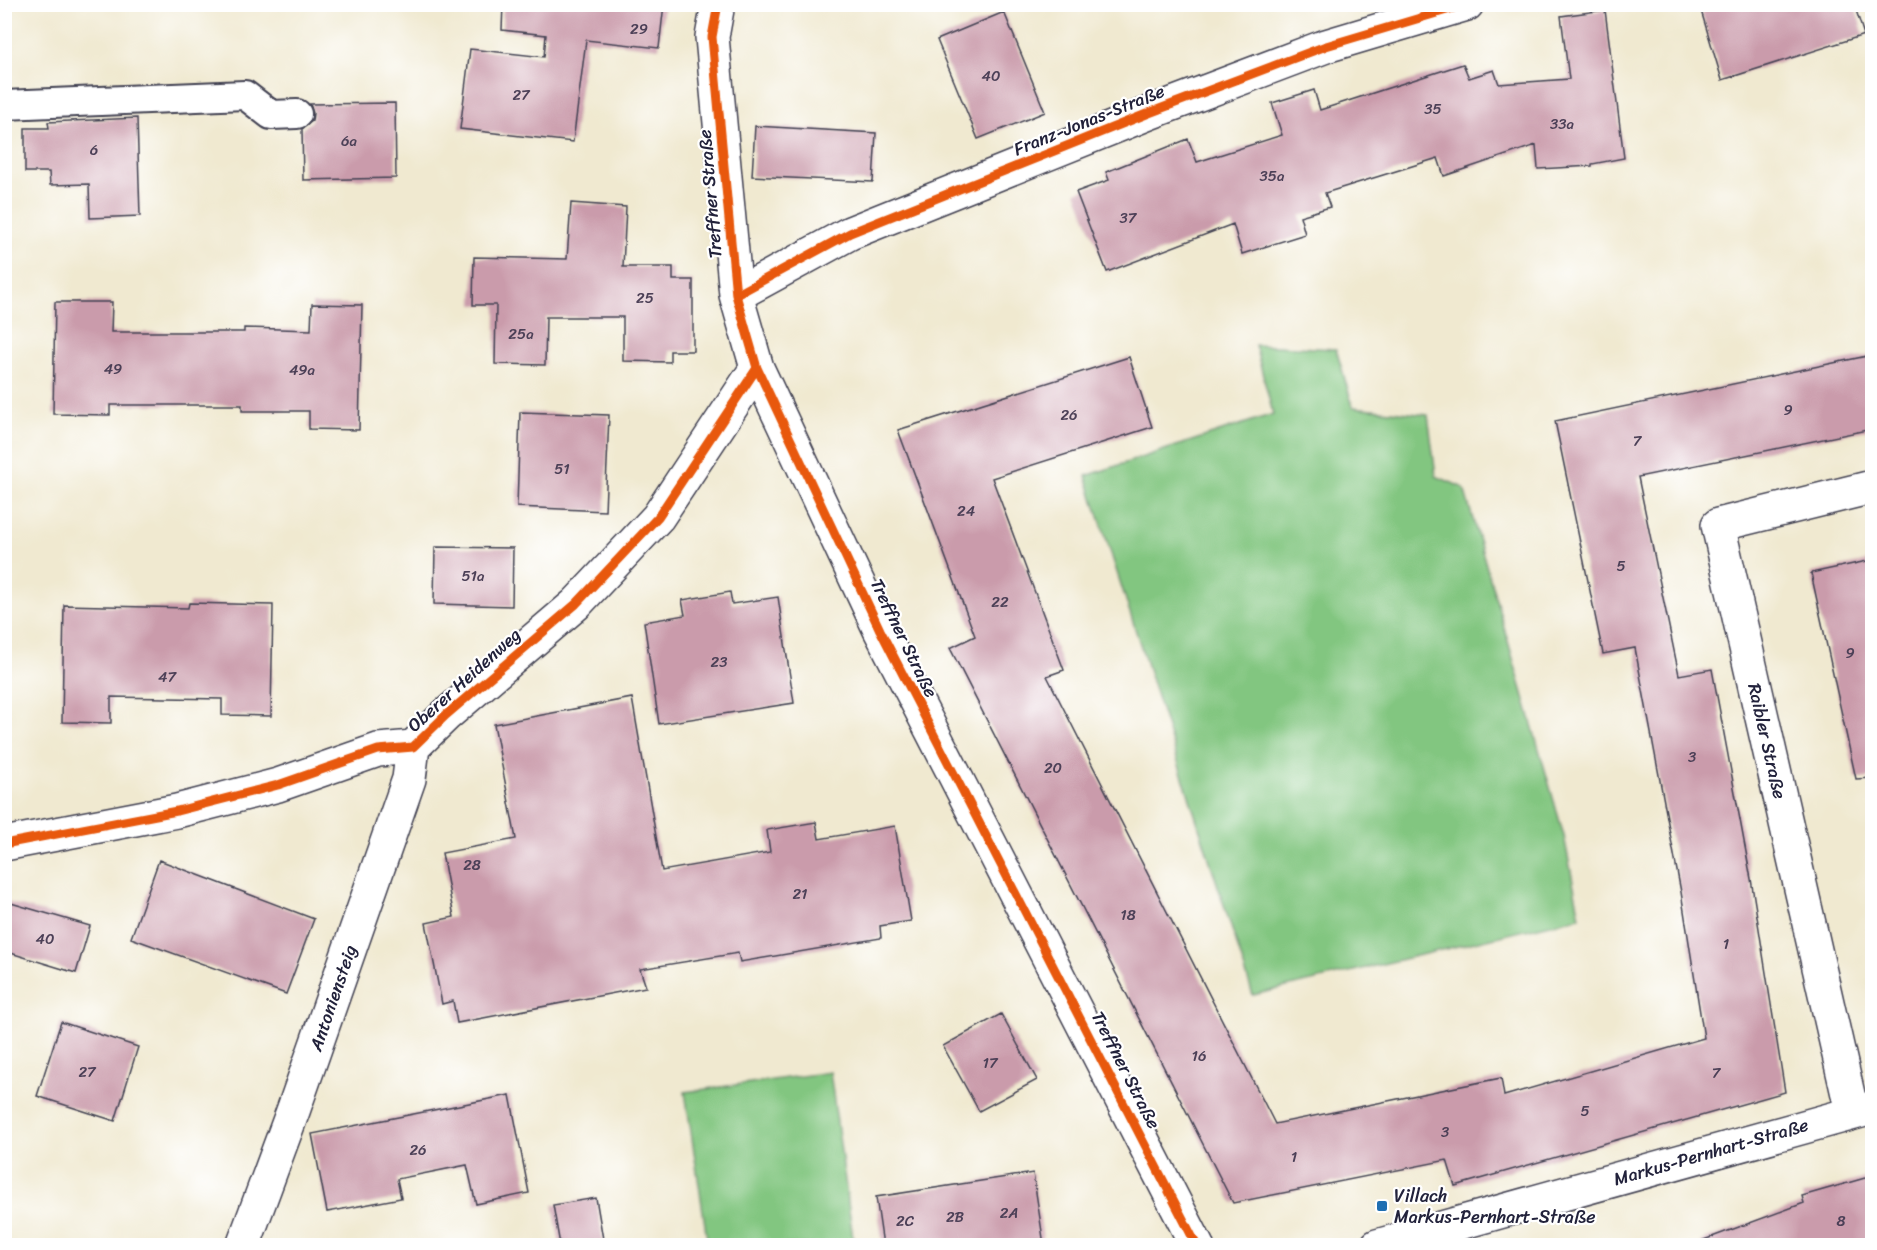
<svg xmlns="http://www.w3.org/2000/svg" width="1877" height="1250" font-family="Sriracha,sans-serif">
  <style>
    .green { fill: #82c680; stroke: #52745e; stroke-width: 1.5 }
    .building { fill: #ca9bab }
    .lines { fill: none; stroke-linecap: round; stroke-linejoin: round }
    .service-casing { stroke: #414051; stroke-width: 32 }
    .minor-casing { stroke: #414051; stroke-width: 36 }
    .service { stroke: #fff; stroke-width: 28 }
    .minor { stroke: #fff; stroke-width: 33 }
    .cycleway-casing { stroke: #fff; stroke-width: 13 }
    .cycleway { stroke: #e8590c; stroke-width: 9 }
    .poi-dot { fill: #1f6fb2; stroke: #fff; stroke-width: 2 }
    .labels { text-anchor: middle; stroke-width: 4.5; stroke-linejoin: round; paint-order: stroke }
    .number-label { font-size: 15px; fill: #4c4057 }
    .street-label { font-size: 18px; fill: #22223b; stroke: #fff }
    .poi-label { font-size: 18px; fill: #22223b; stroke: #fff; text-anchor: start }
  </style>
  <rect width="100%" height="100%" fill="#fff"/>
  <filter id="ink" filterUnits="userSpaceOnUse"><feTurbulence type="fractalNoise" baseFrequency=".0167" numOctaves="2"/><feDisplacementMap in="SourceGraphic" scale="12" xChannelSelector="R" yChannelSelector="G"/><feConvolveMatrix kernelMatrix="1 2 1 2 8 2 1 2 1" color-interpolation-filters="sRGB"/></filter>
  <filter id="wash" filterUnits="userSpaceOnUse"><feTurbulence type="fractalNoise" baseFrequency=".008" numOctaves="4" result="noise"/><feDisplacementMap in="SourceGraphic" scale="24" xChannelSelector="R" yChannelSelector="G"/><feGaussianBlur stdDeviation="1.35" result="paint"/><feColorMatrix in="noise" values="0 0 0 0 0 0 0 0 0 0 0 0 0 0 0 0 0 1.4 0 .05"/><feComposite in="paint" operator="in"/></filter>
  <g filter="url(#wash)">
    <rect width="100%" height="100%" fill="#f0e9d0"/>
    <!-- green -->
    <path class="green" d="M 1255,345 L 1336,349 L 1353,407 L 1428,415 L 1436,476 L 1464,488 L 1564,836 L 1580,917 L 1253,995 L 1086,476 L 1273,414 Z
      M 830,1072 L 854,1245 L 708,1245 L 685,1092 Z"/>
    <g id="blocks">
      <!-- building -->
      <path class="building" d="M 503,4 L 664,4 L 659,48 L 586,40 L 573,142 L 460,129 L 470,49 L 544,57 L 546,35 L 502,30 Z
        M 1699,4 L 1854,4 L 1864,35 L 1722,80 Z
        M 1605,10 L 1624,158 L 1592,164 L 1592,166 L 1538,169 L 1536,145 L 1444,176 L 1438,158 L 1325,193 L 1330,207 L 1300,216 L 1305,234 L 1242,254 L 1233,224 L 1107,272 L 1076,192 L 1109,180 L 1106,172 L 1188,139 L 1197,162 L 1282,135 L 1272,103 L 1314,90 L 1320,110 L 1463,64 L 1469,78 L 1494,70 L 1499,84 L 1569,79 L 1561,16 Z
        M 1004,12 L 1045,112 L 978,139 L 937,40 Z
        M 395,103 L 396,178 L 303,180 L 302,129 L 312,121 L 313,113 L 310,104 Z
        M 137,118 L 140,216 L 90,218 L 89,184 L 50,185 L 49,172 L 25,172 L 25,128 L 49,128 L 48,122 Z
        M 755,126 L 876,133 L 873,182 L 752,176 Z
        M 571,203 L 626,207 L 623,267 L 673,267 L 673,280 L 693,280 L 693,351 L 670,351 L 670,362 L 623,361 L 623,317 L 546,317 L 545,365 L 495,364 L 496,305 L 473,305 L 474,257 L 567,259 Z
        M 55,302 L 112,302 L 111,332 L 244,332 L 244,328 L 311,330 L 312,304 L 362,305 L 359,430 L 309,429 L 309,411 L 242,411 L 242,405 L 110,405 L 110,415 L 53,414 Z
        M 1872,355 L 1872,429 L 1638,477 L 1679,675 L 1712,669 L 1751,879 L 1785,1092 L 1455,1186 L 1447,1160 L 1233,1203 L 950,648 L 975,636 L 898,430 L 1129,357 L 1152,427 L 992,478 L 1064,670 L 1047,676 L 1275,1124 L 1501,1078 L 1504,1096 L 1704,1038 L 1681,892 L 1635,648 L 1603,654 L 1555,421 Z
        M 520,412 L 609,415 L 605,511 L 517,507 Z
        M 435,547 L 513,548 L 512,606 L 434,604 Z
        M 1872,560 L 1872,778 L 1856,779 L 1811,573 Z
        M 730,592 L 732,604 L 778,597 L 794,703 L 659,724 L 644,622 L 685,615 L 682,600 Z
        M 189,603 L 273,605 L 271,716 L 222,715 L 222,699 L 111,697 L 111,723 L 62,722 L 64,605 L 188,608 Z
        M 632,698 L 662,871 L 770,852 L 767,830 L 816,822 L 819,839 L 895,826 L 911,921 L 880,926 L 881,938 L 740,962 L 738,953 L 640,969 L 646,987 L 457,1023 L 453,1001 L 442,1004 L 426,923 L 454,917 L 442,853 L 516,839 L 494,724 Z
        M 159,860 L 314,919 L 286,994 L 131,938 Z
        M 4,901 L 90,926 L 76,973 L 4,951 Z
        M 1001,1014 L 1037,1080 L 979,1111 L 943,1046 Z
        M 61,1022 L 138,1047 L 115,1121 L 37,1096 Z
        M 510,1095 L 529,1193 L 476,1204 L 467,1165 L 397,1179 L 401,1198 L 327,1212 L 312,1134 Z
        M 1033,1173 L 1044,1245 L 883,1245 L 876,1197 Z
        M 1872,1176 L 1872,1245 L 1702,1245 L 1701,1241 L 1804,1203 L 1802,1196 Z
        M 596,1198 L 604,1245 L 560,1245 L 553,1205 Z"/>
    </g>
  </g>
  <g filter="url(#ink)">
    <use href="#blocks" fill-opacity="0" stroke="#414051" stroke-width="1.5"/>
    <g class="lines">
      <defs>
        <path id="service" d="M 4,105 L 245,95 L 271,115 L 297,114"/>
        <path id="minor" d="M 718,4 L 712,37 L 736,295 L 757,368 L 880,630 L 1197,1246
          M 736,295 L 850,233 L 1149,113 L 1326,46 L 1467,4
          M 4,844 L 177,811 L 278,785 L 378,750 L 413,747 L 446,715 L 576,604 L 658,517 L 757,368
          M 1852,1112 L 1718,525 L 1872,487
          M 243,1246 L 293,1111 L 409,779 L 413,747
          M 1377,1246 L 1872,1108"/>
      </defs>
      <!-- service casing -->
      <use href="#service" class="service-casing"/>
      <!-- minor casing -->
      <use href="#minor" class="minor-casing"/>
      <!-- service -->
      <use href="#service" class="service"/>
      <!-- minor -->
      <use href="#minor" class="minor"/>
      <defs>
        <path id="cycleway" d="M 718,4 L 712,37 L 736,295 L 757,368 L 880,630 L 1197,1246
          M 736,295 L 850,233 L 1149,113 L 1326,46 L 1467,4
          M 4,844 L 177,811 L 278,785 L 378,750 L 413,747 L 446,715 L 576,604 L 658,517 L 757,368"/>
      </defs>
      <!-- cycleway casing -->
      <use href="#cycleway" class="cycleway-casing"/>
      <!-- cycleway -->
      <use href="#cycleway" class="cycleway"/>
    </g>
  </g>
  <!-- markers -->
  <rect class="poi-dot" x="1376" y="1200" width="12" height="12" rx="3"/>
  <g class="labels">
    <!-- number labels -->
    <g class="number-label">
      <text x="639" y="34">29</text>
      <text x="991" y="81">40</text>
      <text x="521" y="100">27</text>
      <text x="1433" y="114">35</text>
      <text x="1562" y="129">33a</text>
      <text x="349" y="146">6a</text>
      <text x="94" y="155">6</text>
      <text x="1272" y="181">35a</text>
      <text x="1128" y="223">37</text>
      <text x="645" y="303">25</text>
      <text x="521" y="339">25a</text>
      <text x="113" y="374">49</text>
      <text x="302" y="375">49a</text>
      <text x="1788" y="415">9</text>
      <text x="1069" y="420">26</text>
      <text x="1637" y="446">7</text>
      <text x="562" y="474">51</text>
      <text x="966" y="516">24</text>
      <text x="1621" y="571">5</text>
      <text x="473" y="581">51a</text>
      <text x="1000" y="607">22</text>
      <text x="1850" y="658">9</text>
      <text x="719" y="667">23</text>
      <text x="167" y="682">47</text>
      <text x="1692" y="762">3</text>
      <text x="1053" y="773">20</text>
      <text x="472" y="870">28</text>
      <text x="800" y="899">21</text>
      <text x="1128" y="920">18</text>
      <text x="45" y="944">40</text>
      <text x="1726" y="949">1</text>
      <text x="1199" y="1061">16</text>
      <text x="990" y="1068">17</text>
      <text x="87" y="1077">27</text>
      <text x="1716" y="1078">7</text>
      <text x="1585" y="1116">5</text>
      <text x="1445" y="1137">3</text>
      <text x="418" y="1155">26</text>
      <text x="1294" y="1162">1</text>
      <text x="1009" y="1218">2A</text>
      <text x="955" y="1222">2B</text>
      <text x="905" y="1226">2C</text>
      <text x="1841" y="1226">8</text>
    </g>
    <!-- street labels -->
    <g class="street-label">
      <text transform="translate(1089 120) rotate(-22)" y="6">Franz-Jonas-Straße</text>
      <text transform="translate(710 194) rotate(-95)" y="6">Treffner Straße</text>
      <text transform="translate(904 638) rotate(64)" y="6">Treffner Straße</text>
      <text transform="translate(464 680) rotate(-42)" y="6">Oberer Heidenweg</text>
      <text transform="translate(1767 741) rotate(77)" y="6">Raibler Straße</text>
      <text transform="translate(333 998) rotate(-71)" y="6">Antoniensteig</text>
      <text transform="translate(1126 1070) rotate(63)" y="6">Treffner Straße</text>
      <text transform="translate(1711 1152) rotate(-16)" y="6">Markus-Pernhart-Straße</text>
    </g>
    <!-- poi labels -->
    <g class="poi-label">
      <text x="1394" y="1202">Villach<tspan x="1394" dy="21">Markus-Pernhart-Straße</tspan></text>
    </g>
  </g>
  <!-- margin -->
  <rect width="1877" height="1250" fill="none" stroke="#fff" stroke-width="24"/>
</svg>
